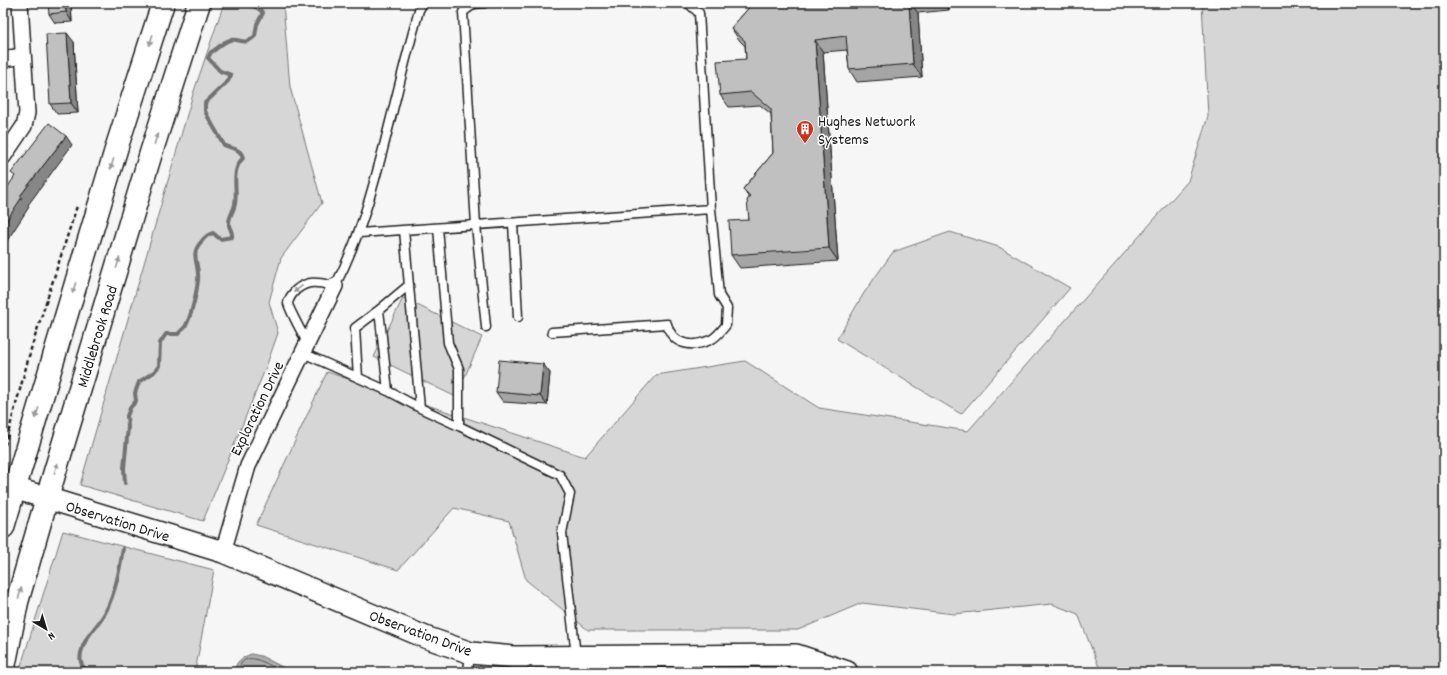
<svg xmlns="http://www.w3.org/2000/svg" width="1447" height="675" font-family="Dekko,sans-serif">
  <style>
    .green { fill: #d6d6d6; stroke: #797979 }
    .water { fill: #acacac; stroke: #727272 }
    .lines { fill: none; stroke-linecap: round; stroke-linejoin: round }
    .shore { stroke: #565656; stroke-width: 1 }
    .stream { stroke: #727272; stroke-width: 4 }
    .lane-casing { stroke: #1c1c1c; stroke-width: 11 }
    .street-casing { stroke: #1c1c1c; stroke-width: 18 }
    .secondary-casing { stroke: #1c1c1c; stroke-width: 24 }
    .primary-casing { stroke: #1c1c1c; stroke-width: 25 }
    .path { stroke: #1c1c1c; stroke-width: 2.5; stroke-dasharray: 4 3; stroke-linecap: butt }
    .lane { stroke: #fff; stroke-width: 8 }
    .street { stroke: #fff; stroke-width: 15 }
    .secondary { stroke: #fff; stroke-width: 21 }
    .primary { stroke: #fff; stroke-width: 22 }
    .wall { fill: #a5a5a5; stroke: #1c1c1c }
    .shaded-wall { fill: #868686; stroke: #1c1c1c }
    .building { fill: #c0c0c0; stroke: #1c1c1c }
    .oneway { fill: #999 }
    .labels { text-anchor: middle; stroke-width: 3; stroke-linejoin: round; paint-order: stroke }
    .poi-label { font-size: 16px; fill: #1c1c1c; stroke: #fff; text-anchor: start }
    .street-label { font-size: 16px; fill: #1c1c1c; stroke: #fff }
  </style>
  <rect width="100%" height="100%" fill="#f6f6f6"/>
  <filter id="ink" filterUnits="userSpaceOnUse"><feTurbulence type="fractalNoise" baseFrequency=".025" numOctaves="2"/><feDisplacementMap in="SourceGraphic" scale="8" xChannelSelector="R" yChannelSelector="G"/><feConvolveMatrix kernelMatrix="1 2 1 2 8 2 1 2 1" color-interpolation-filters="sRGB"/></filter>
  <g filter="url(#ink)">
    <!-- green -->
    <path class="green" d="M 224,3 L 283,3 L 290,87 L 322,203 L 281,258 L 269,302 L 278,333 L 266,367 L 203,521 L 80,485 L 193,94 Z
      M 1202,3 L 1444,3 L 1444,672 L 1101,672 L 1078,614 L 1052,604 L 954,614 L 862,603 L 798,630 L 588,630 L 526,580 L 509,521 L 454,508 L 398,570 L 256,525 L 327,372 L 585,457 L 656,375 L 745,361 L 819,408 L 968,431 L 1188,181 L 1208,116 Z
      M 950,232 L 999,247 L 1070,288 L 961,414 L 837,339 L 864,293 L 893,252 Z
      M 403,298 L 482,337 L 456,397 L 374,357 Z
      M 63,531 L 214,570 L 195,672 L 19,672 Z"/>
    <!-- water -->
    <path class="water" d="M 251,654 L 261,656 L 292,672 L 234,672 C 236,661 241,658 251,654 Z"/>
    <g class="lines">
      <!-- shore -->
      <path class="shore" d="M 238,672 C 243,645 269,666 283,672"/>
      <!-- stream -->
      <path class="stream" d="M 125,483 L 124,468 L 128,427 L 127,416 L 130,408 L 136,401 L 135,393 L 139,382 L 154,372 L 159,366 L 160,343 L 166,334 L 178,334 C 180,332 183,329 185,327 C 191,318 197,291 198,280 C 200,264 189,255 201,242 C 204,238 208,234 213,233 L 220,239 L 232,237 C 233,232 230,230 229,225 C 228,217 234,211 235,204 C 238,188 230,171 243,158 C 241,148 232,149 224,145 L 208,117 L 205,111 L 205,103 L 228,81 L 231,75 L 220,71 L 208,58 L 211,52 C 218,49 222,42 230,40 C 242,38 243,47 255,36 L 257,24 L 263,13 L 259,9 L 253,6 L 253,3
        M 91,672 C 82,668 79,663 81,653 C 84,636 99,626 106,611 C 116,591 120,569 123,548"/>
      <defs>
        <path id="lane" d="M 485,3 L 474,4 L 463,12 L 476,225 L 486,327
          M 513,223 L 518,317
          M 404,230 L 420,408
          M 359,233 L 711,209
          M 552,332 L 667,324 C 672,345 692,348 710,340 C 716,338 722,330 726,325 L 727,308 L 719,295 L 711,209 L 699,13 L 688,3
          M 307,343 C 304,336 288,308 288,303 C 289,298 293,293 296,290 C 309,279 320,283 335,286 C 357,244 370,199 382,153 C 393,111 403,68 415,25 L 419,10 L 423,3
          M 303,353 L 388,391 L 420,408 L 459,426 L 459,369 L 448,343 L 438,228
          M 358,378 L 355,328 L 379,310
          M 388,391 L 379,310 L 409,285
          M 459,426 L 560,475 L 570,494 L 562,533 L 576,656
          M 468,672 L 470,654
          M 793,672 L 796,655"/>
        <path id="street" d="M 3,59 L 23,56
          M 3,157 L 24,126 L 27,113 L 20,3
          M 223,552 L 248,466 L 335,286"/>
        <path id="secondary" d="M 14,488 L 223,552 L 425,637 L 471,653 L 514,657 L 796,655 L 847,672"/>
        <path id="primary" d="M 3,527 L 118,143 L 163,3
          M 3,672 L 17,602 L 47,498 L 151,153 L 199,3"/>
      </defs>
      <!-- lane casing -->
      <use href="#lane" class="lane-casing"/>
      <!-- street casing -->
      <use href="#street" class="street-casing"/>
      <!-- secondary casing -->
      <use href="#secondary" class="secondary-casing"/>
      <!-- primary casing -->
      <use href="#primary" class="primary-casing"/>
      <!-- path -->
      <path class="path" d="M 3,452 L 31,349 L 77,206"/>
      <!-- lane -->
      <use href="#lane" class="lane"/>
      <!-- street -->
      <use href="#street" class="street"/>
      <!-- secondary -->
      <use href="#secondary" class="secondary"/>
      <!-- primary -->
      <use href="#primary" class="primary"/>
    </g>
    <!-- wall -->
    <path class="wall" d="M 71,3 L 72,22 L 55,23 L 49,14 Z
      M 753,3 L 949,3 L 949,10 L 918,13 L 922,77 L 857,82 L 849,69 L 847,50 L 823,52 L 838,261 L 740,268 L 731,255 L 749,220 L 749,198 L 743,189 L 773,153 L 771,114 L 760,105 L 729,107 L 720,95 L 746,59 L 745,46 L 740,41 L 731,28 Z
      M 74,42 L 78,113 L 57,114 L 50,104 Z
      M 543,364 L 550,373 L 547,405 L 503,402 L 496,392 Z"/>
    <!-- shaded-wall -->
    <path class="shaded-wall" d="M 65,3 L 71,3 L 72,22 L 66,12 Z
      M 909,3 L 911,3 L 918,13 L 922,77 L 913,64 Z
      M 944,3 L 949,3 L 949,10 Z
      M 67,33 L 74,42 L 78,113 L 71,103 Z
      M 815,40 L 823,52 L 838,261 L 829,248 Z
      M 66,136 L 72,145 L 28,205 L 29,207 L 3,247 L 3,227 L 20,196 Z
      M 543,364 L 550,373 L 547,405 L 540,396 Z"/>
    <!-- building -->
    <path class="building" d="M 48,3 L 65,3 L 66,12 L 49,14 Z
      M 753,3 L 909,3 L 913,64 L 849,69 L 846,36 L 815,40 L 829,248 L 731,255 L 729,221 L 749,220 L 747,200 L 751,197 L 743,189 L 773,153 L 771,109 L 751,92 L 720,95 L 717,61 L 746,59 L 745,41 L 731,28 Z
      M 67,33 L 71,103 L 50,104 L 46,34 Z
      M 49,123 L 66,136 L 20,196 L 22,197 L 3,226 L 3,194 L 15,176 L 11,173 Z
      M 499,360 L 543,364 L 540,396 L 496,392 Z"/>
    <!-- one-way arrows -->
    <defs><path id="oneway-solid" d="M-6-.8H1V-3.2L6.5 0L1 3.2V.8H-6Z"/></defs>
    <g class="oneway">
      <use href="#oneway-solid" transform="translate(151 40) rotate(108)"/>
      <use href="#oneway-solid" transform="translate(156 139) rotate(-72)"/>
      <use href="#oneway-solid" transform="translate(112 164) rotate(107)"/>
      <use href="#oneway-solid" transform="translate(118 263) rotate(-73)"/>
      <use href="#oneway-solid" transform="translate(74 288) rotate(107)"/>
      <use href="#oneway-solid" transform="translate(298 289) rotate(142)"/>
      <use href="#oneway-solid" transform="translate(37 413) rotate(107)"/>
      <use href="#oneway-solid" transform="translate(56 468) rotate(-73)"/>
      <use href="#oneway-solid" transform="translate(20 593) rotate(-74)"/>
    </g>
  </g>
  <!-- icons -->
  <defs>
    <symbol id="building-pin" viewBox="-11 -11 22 30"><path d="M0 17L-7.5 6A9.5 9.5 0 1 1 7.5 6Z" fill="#c8321e" stroke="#fff"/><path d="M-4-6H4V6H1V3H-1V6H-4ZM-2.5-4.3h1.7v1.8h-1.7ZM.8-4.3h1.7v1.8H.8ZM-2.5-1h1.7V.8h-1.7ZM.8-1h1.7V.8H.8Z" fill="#fff"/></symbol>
  </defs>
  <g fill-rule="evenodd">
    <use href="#building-pin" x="795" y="119" width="20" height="27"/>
  </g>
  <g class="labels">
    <!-- poi labels -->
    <g class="poi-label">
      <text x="818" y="126">Hughes Network<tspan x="818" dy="18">Systems</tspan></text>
    </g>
    <!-- street labels -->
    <g class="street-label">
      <text transform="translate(96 336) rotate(-73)" y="6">Middlebrook Road</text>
      <text transform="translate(256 408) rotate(-64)" y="6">Exploration Drive</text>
      <text transform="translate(118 520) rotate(17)" y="6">Observation Drive</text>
      <text transform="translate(421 632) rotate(20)" y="6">Observation Drive</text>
    </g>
  </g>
  <!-- margin -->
  <rect width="1447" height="675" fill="none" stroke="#fff" stroke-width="16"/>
  <rect x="8" y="8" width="1431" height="659" fill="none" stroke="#1c1c1c" stroke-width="1.5" filter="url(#ink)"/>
  <!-- north arrow -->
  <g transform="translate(46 629) rotate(142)" stroke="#ffffff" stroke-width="3" paint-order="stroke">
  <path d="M0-3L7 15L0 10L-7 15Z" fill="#1c1c1c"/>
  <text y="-6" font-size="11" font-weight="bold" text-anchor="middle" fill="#1c1c1c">N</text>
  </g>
</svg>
